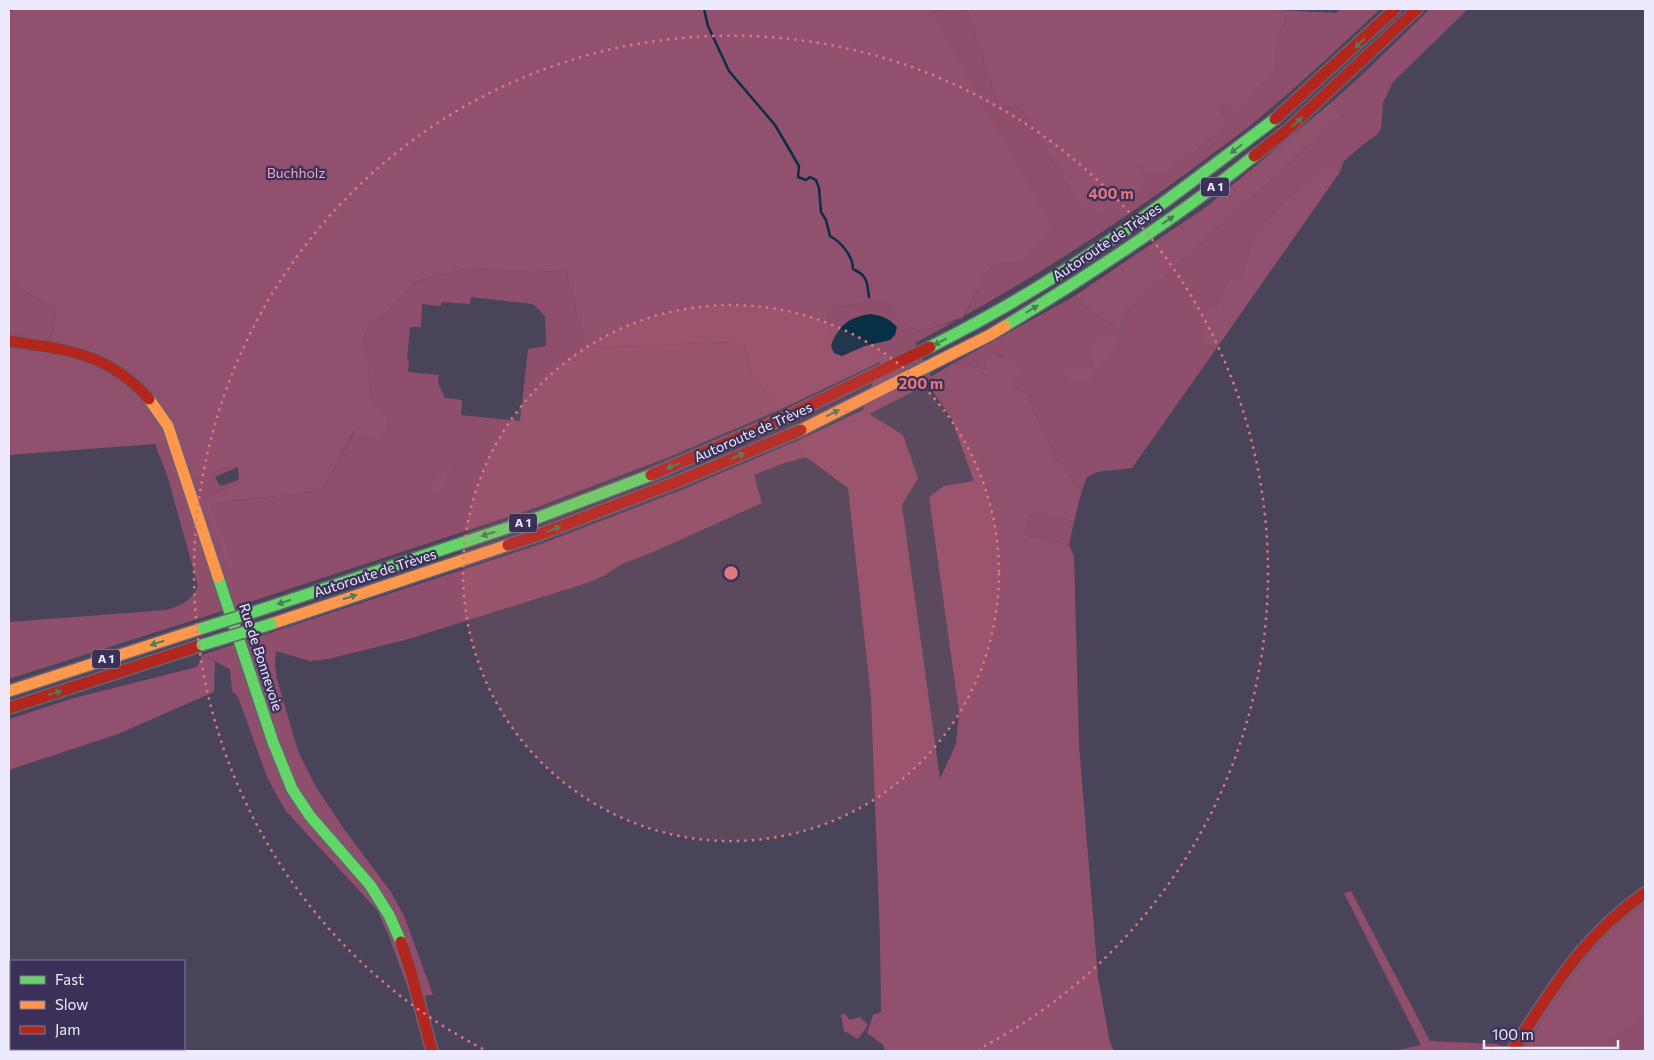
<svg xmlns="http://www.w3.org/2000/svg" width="1654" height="1060" font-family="Commissioner,sans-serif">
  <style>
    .green { fill: #8f4f6c; fill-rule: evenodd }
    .forest { fill: #91506d }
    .water { fill: #073046 }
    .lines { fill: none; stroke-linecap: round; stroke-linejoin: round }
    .stream { stroke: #073046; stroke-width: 2.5 }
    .fast-casing { stroke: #676274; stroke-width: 14 }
    .slow-casing { stroke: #676274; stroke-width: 14 }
    .jam-casing { stroke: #676274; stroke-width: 14 }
    .fast { stroke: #63d668; stroke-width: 11 }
    .slow { stroke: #ff974d; stroke-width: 11 }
    .jam { stroke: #b3261e; stroke-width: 11 }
    .fast-bridge-casing { stroke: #676274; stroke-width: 14; stroke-linecap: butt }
    .fast-bridge { stroke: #63d668; stroke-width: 11 }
    .oneway { fill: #4d7b5f }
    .ring { fill: none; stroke: #e0767e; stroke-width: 2.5; stroke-dasharray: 2.5 5 }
    .labels { text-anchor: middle; stroke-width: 4.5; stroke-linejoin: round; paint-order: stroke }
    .shield { fill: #3b3057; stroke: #b8b2cc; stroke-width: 1 }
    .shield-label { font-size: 12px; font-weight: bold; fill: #eeeafe }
    .park-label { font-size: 14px; fill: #f6a1c1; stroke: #3b3057 }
    .street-label { font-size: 14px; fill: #eeeafe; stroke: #3b3057 }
    .centre { fill: #e0767e; stroke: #3b3057; stroke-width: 2.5 }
    .ring-label { font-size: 15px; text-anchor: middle; font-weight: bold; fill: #e0767e; stroke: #3b3057; stroke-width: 4.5; stroke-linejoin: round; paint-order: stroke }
  </style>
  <rect width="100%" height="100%" fill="#494459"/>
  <!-- green -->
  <path class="green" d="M 939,9 L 965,9 L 968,12 L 999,107 L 1021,108 L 1073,194 L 1136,163 L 1172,169 L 1228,125 L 1209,88 L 1234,114 L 1273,72 L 1277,36 L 1286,20 L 1279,10 L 1336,13 L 1341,9 L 1380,9 C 1340,47 1299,85 1257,120 C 1238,136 1218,149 1199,164 C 1109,231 1014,290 915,343 L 952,420 L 928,384 L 869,414 L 863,410 L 880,362 L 831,346 L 825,310 L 872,301 L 890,302 L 907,326 L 921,332 L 963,318 L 983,282 L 981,276 L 998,262 L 1021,263 L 932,13 Z
    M 1430,9 L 1468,9 L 1393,82 L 1383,103 L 1381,129 L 1377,135 L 1365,143 L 1344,161 L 1340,172 L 1331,167 L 1287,199 L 1255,233 L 1241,279 L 1228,280 L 1216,306 L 1205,343 L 1216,349 L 1132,468 L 1097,472 L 1087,477 L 1082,490 L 1057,461 L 1034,411 L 1028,394 L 1008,385 L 1004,356 L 992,357 L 984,355 L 987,369 L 954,363 L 1073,297 L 1122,332 L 1123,315 L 1341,116 L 1333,101 L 1365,72 Z
    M 466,269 L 566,272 L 583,340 L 595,348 L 726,342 L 745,347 L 753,375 L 779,410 L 669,457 L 532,509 L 219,612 L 9,679 L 9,622 L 167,610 C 181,605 192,601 198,586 L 168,478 L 155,444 L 176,440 L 218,468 L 238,467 L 215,477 L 220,486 L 239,480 L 239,483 L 210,496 L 204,504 L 236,569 L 209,506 L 214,503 L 322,491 L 371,401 L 368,367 L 363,339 L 371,322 L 382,317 L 416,281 ZM 471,297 L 533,304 L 545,316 L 546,346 L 528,349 L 520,421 L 461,415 L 462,400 L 445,398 L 438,383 L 439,375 L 408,372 L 409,360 L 407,360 L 410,327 L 421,327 L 422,304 L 440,306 L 442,302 L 470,304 Z
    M 9,277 L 15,286 L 56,309 L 50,343 L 9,332 Z
    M 797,441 L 806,457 L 781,464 L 754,475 L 762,503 L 653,552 L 622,564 L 603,576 L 587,583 L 405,640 L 328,659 L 310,661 L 276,651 L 275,665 L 277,679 L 298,751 L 316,787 L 344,829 L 391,892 L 404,916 L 433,995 L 411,997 L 390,939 L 377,910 L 285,810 L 267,777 L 238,697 L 232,691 L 230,669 L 202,655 L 544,543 L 684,489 Z
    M 1030,514 L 1074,521 L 1069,545 L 1025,535 Z
    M 1351,891 L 1430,1041 L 1495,1044 L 1508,1047 L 1505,1051 L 1495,1051 L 1494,1047 L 1489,1051 L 1394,1051 L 1421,1045 L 1344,893 Z
    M 1645,899 L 1645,904 C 1593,935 1556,1002 1522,1051 L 1515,1051 L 1575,964 L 1621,914 Z
    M 1645,1015 L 1645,1051 L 1590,1051 L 1641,1016 Z"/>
  <!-- forest -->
  <path class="forest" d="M 14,9 L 939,9 L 932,13 L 1052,227 L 1021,263 L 998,262 L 981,276 L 983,282 L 963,317 L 921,332 L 907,326 L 889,302 L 872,301 L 826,310 L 831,346 L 834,353 L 842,356 L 865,346 L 880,362 L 779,410 L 753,375 L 745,347 L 726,342 L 595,348 L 583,340 L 566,272 L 466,269 L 416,281 L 382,317 L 371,322 L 363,339 L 368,367 L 371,401 L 387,419 L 386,430 L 377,437 L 354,431 L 322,491 L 214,503 L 210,506 L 236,569 L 231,571 L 204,504 L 206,499 L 210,496 L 239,483 L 238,467 L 218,468 L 199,479 L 189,473 L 176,440 L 155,444 L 9,455 L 9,332 L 50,343 L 56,309 L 15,286 L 9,277 L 9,13 Z
    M 965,9 L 1278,9 L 1286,20 L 1277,36 L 1274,71 L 1234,114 L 1210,90 L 1228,125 L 1172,169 L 1151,173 L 1136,164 L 1146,185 L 1135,198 L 1096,212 L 1073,194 L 1021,108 L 999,107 L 968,12 Z
    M 1333,101 L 1341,116 L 1123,315 L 1122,332 L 1073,297 L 1206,207 Z
    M 1331,166 L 1340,172 L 1216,349 L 1205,343 L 1202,312 L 1216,306 L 1228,280 L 1241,278 L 1255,233 L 1287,199 Z
    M 1111,335 L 1117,343 L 1101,367 L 1096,371 L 1088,383 L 1071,381 L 1061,370 L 1068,366 L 1096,370 L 1091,351 L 1101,336 Z
    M 984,355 C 1003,359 1010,351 1022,371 L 1009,385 L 1028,394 L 1034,411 L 1057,461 L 1082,490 L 1074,521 L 1030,514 L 1025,535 L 1069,545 L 1074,556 L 1079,745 L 1098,977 L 1110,1043 L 1114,1051 L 885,1051 L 883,1045 L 867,1033 L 873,1015 L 881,1012 L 880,938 L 871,698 L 848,488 L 806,457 L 797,441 L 863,410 L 903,435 L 918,478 L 902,505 L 940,779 L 956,744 L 959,712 L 929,497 L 944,486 L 974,481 L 952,420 L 930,377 L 954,363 L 986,369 Z
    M 454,459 L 441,493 L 430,493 L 428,488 Z
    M 202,655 L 215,662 L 214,692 L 118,734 L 9,770 L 9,719 L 74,698 L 197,667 Z
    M 1645,904 L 1645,1015 L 1590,1051 L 1522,1051 C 1556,1002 1593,935 1645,904 Z
    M 845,1014 L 850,1020 L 860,1017 L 868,1025 L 858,1039 L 844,1031 L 841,1015 Z"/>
  <!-- water -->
  <path class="water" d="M 870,314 C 882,316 889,318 897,327 L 895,335 L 890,340 L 865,346 L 842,356 L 834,353 L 831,346 C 839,324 849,318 870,314 Z"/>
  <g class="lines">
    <!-- stream -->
    <path class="stream" d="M 704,9 L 708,26 L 729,71 L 775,125 L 799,166 L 798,177 L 806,180 L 810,177 L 816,180 L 819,188 L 821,212 L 826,220 L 830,236 C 841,242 853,256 853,269 C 868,276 867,282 869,297"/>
    <defs>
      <path id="fast" d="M 1005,326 C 1091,274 1175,219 1254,156
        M 930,347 C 977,323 1024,297 1068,268 C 1140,223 1207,170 1275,119
        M 218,577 L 273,742 L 292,789 L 310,816 L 370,885 L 389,915 L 401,942
        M 257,611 L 537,518 L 651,475"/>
      <path id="slow" d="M 149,399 L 168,426 L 218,577
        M 801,430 L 990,335 L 1005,326
        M 271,624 L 508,545
        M 9,691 L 203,628"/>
      <path id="jam" d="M 1275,119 L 1395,9
        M 1254,156 L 1285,132 L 1417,9
        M 9,341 C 67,350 107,352 149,399
        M 651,475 L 782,419 L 930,347
        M 508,545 L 541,534 L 679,481 L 801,430
        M 9,708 L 202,645
        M 401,942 L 411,972 L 432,1051
        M 1512,1051 C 1552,989 1583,936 1645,893"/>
    </defs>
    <!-- fast casing -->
    <use href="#fast" class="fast-casing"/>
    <!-- slow casing -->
    <use href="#slow" class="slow-casing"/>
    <!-- jam casing -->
    <use href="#jam" class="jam-casing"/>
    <!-- fast -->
    <use href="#fast" class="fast"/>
    <!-- slow -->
    <use href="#slow" class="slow"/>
    <!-- jam -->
    <use href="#jam" class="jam"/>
    <defs>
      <path id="fast-bridge" d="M 203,628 L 257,611
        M 202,645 L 271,624"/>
    </defs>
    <!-- fast-bridge casing -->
    <use href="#fast-bridge" class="fast-bridge-casing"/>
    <!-- fast-bridge -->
    <use href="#fast-bridge" class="fast-bridge"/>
  </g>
  <!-- one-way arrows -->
  <defs><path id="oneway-solid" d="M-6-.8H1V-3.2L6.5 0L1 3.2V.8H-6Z" transform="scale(1.25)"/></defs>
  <g class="oneway">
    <use href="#oneway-solid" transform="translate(1360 43) rotate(136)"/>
    <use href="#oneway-solid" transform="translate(1297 122) rotate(-42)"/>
    <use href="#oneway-solid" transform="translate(1236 149) rotate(143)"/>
    <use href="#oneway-solid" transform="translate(1168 220) rotate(-34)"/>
    <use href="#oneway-solid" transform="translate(1032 309) rotate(-31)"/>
    <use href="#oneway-solid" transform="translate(940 342) rotate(152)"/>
    <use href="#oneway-solid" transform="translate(833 413) rotate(-26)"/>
    <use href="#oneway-solid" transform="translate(738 456) rotate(-23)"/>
    <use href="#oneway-solid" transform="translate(673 466) rotate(158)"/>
    <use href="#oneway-solid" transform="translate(554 529) rotate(-21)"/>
    <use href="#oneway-solid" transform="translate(488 534) rotate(162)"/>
    <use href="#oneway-solid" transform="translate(350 597) rotate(-18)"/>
    <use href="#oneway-solid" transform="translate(284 602) rotate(162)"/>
    <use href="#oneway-solid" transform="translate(157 643) rotate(162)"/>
    <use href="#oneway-solid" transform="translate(55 693) rotate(-18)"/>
  </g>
  <!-- distance rings -->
  <circle cx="731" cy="573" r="268" fill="#e0767e" fill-opacity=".12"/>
  <g class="ring">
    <circle cx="731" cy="573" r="268"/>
    <path d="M483 1049A537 537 0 1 1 979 1049"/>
  </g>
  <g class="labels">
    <!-- shield labels -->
    <g class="shield">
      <rect x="1201" y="177.5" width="28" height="19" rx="4"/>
      <rect x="509" y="513.5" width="28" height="19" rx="4"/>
      <rect x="92" y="649.5" width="28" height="19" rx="4"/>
    </g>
    <g class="shield-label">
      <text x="1215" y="191">A 1</text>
      <text x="523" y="527">A 1</text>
      <text x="106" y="663">A 1</text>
    </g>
    <!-- park labels -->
    <g class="park-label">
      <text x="296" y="178">Buchholz</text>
    </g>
    <!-- street labels -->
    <g class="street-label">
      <text transform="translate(1107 242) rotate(-34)" y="5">Autoroute de Trèves</text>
      <text transform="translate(753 432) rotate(-24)" y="5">Autoroute de Trèves</text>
      <text transform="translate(375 573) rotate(-18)" y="5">Autoroute de Trèves</text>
      <text transform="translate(261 657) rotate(72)" y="5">Rue de Bonnevoie</text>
    </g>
  </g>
  <circle cx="731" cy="573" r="8" class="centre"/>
  <g class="ring-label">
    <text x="1111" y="199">400 m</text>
    <text x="921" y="389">200 m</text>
  </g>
  <!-- border -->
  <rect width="1654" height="1060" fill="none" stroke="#eeeafe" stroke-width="20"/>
  <!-- legend -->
  <rect x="10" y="960" width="175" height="90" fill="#3b3057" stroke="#837a9a"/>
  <rect x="20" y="976" width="25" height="8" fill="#63d668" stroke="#837a9a"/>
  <text x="55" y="985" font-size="15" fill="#eeeafe">Fast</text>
  <rect x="20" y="1001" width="25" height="8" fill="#ff974d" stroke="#837a9a"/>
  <text x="55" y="1010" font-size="15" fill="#eeeafe">Slow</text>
  <rect x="20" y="1026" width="25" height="8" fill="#b3261e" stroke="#837a9a"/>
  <text x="55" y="1035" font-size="15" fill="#eeeafe">Jam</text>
  <!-- scale -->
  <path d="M1484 1040v8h134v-8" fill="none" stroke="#eeeafe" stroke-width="2.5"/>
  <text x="1492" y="1040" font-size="15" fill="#eeeafe" stroke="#3b3057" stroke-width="4" paint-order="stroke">100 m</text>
</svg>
